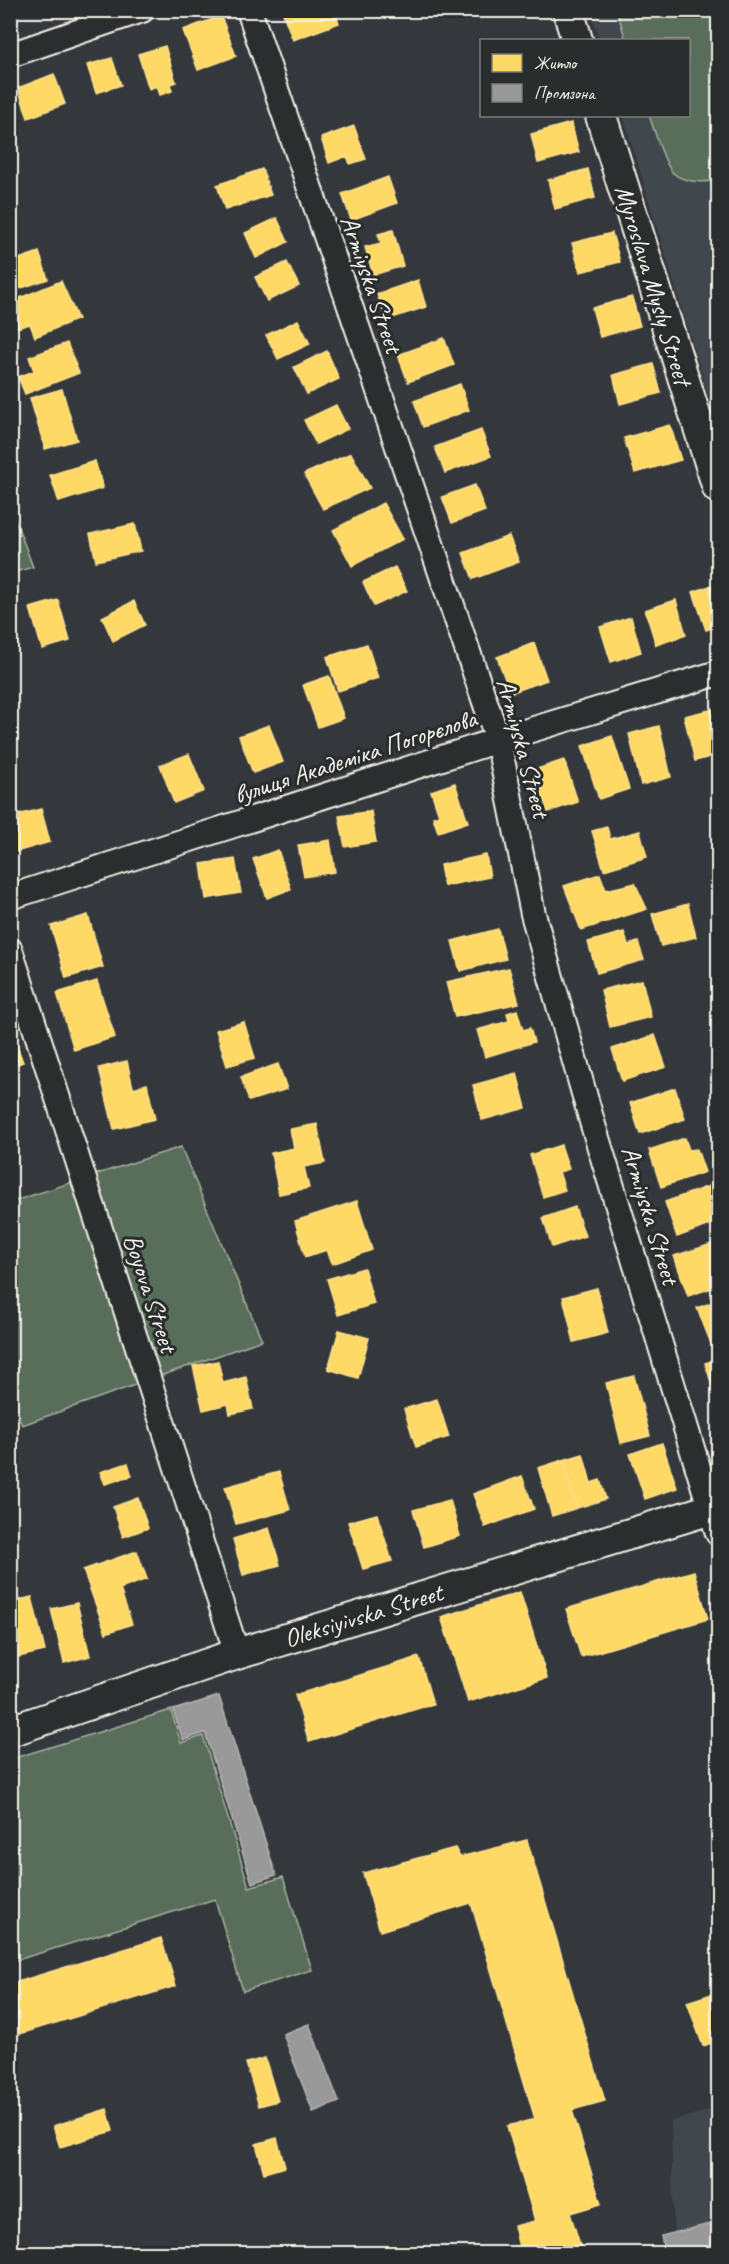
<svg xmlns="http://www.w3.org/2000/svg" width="729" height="2264" font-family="Caveat,sans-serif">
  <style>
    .built { fill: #40464d }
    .green { fill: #586e5a; stroke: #a6b0a1; stroke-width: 1.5 }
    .homes { fill: #ffd966; stroke: #fce08d; stroke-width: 1.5 }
    .industry { fill: #999; stroke: #b4b3b1; stroke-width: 1.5 }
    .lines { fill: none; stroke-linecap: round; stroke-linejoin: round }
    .minor-casing { stroke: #f4f1e8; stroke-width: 28 }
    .tertiary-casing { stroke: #f4f1e8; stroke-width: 34 }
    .minor { stroke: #2a2d2e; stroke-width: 24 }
    .tertiary { stroke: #2a2d2e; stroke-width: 30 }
    .labels { text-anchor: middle; stroke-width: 6; stroke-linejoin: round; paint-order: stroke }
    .street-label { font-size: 26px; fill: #f4f1e8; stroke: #2a2d2e }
  </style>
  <rect width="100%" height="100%" fill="#34383c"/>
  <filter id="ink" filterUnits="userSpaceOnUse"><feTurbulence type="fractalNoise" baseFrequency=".0167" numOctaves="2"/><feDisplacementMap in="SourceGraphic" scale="12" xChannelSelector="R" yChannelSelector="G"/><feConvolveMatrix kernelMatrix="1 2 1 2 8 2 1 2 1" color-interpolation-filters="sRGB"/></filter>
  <g filter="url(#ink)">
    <!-- built -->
    <path class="built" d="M 590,11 L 718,11 L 718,398 L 710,401 L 623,116 L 688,116 L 688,40 L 600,40 Z
      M 718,2108 L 718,2253 L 674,2253 L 671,2121 Z"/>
    <!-- green -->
    <path class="green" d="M 617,11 L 718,11 L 718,180 C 705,183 684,183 673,173 C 664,165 654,128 649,116 L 688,116 L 688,40 L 626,40 Z
      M 10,506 L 33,567 L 11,573 L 10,573 Z
      M 181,1147 L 262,1340 L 22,1425 L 11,1394 L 11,1202 Z
      M 171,1710 L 181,1743 L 203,1736 L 249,1887 L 283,1877 L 312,1970 L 243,1991 L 215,1899 L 11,1962 L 11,1759 Z"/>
    <!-- homes -->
    <path class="homes" d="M 11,10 L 32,10 L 13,16 Z
      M 292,10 L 335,10 L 339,23 L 293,40 L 283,14 Z
      M 221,16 L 236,56 L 198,70 L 183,30 Z
      M 165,46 L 176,82 L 170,84 L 172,91 L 160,95 L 157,86 L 149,89 L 138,54 Z
      M 112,58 L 121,85 L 96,93 L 87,65 Z
      M 54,74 L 65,104 L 28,118 L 18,88 Z
      M 571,123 L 579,152 L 538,163 L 531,134 Z
      M 354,126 L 366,159 L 350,164 L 347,156 L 329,163 L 321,138 Z
      M 262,169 L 271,195 L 225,210 L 217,185 Z
      M 588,169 L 595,198 L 555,209 L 548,180 Z
      M 388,177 L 397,203 L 351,220 L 342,194 Z
      M 277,218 L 288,242 L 256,258 L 245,233 Z
      M 393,230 L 403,266 L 373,275 L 365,247 L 381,243 L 378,234 Z
      M 612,233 L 620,262 L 580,272 L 572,243 Z
      M 39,252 L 48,279 L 10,292 L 10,262 Z
      M 287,262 L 299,286 L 267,301 L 255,277 Z
      M 418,280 L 426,307 L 386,320 L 377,294 Z
      M 61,281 L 78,319 L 35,337 L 30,324 L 10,330 L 10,302 Z
      M 632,297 L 640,326 L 600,337 L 592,308 Z
      M 298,320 L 310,344 L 278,359 L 266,335 Z
      M 444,338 L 454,365 L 408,382 L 398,355 Z
      M 67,343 L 79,373 L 25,394 L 18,377 L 34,371 L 29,357 Z
      M 327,351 L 339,379 L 307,394 L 294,367 Z
      M 653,364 L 661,393 L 620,404 L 613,375 Z
      M 460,384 L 469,410 L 423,427 L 414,401 Z
      M 62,389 L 77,440 L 45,449 L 30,398 Z
      M 336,405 L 348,429 L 316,444 L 304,420 Z
      M 670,425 L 681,460 L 635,473 L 624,438 Z
      M 481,430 L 491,456 L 445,473 L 435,447 Z
      M 351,453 L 370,488 L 323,509 L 304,474 Z
      M 95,461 L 103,488 L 59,502 L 50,475 Z
      M 475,485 L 485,511 L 452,523 L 442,497 Z
      M 383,503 L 403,539 L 352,566 L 333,530 Z
      M 135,524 L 141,551 L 96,561 L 90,534 Z
      M 509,536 L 519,562 L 473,579 L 463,553 Z
      M 395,567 L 407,591 L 374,606 L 363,582 Z
      M 718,583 L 718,626 L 706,630 L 693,592 Z
      M 58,600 L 70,641 L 42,649 L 30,608 Z
      M 676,600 L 686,635 L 656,645 L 645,610 Z
      M 134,601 L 145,625 L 113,641 L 102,617 Z
      M 631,617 L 641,652 L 611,662 L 600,627 Z
      M 534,643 L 547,680 L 510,693 L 497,657 Z
      M 367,644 L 378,678 L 338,691 L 327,657 Z
      M 329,676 L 344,718 L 318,727 L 303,685 Z
      M 714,709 L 718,728 L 718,755 L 695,761 L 684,716 Z
      M 12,710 L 17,729 L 10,731 L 10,711 Z
      M 269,725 L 283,762 L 253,773 L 239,736 Z
      M 659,726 L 671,777 L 641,785 L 629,734 Z
      M 612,736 L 629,789 L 599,799 L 582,746 Z
      M 189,754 L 204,791 L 174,803 L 160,765 Z
      M 564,760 L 578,802 L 548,812 L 534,770 Z
      M 455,783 L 468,822 L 438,832 L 433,817 L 439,815 L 431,791 Z
      M 41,809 L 50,842 L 12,853 L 10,846 L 10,817 Z
      M 371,811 L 376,842 L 345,847 L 339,816 Z
      M 607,827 L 610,839 L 640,831 L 647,857 L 604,870 L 592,831 Z
      M 330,840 L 335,872 L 304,877 L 298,845 Z
      M 278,850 L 291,889 L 267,898 L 253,859 Z
      M 486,855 L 490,877 L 444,886 L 440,865 Z
      M 235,859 L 241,893 L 206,899 L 201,864 Z
      M 600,874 L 606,890 L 635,883 L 647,909 L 581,930 L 564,886 Z
      M 688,904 L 696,937 L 661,946 L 652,914 Z
      M 88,915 L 103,967 L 66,978 L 51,926 Z
      M 498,929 L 506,959 L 460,971 L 452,941 Z
      M 624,932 L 628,945 L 638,942 L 644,960 L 597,973 L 588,942 Z
      M 509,968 L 519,1003 L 455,1017 L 446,982 Z
      M 642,980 L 651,1017 L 610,1027 L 601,990 Z
      M 97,981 L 115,1037 L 74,1050 L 57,993 Z
      M 517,1010 L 523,1030 L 530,1028 L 534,1042 L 485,1057 L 477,1030 L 509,1021 L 507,1013 Z
      M 244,1022 L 255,1058 L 227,1066 L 216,1030 Z
      M 10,1035 L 13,1035 L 23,1062 L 10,1067 Z
      M 655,1035 L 666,1067 L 622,1081 L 612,1049 Z
      M 127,1061 L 133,1088 L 147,1084 L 155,1119 L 114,1129 L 99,1068 Z
      M 278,1064 L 287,1089 L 249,1101 L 241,1077 Z
      M 517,1073 L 526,1108 L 482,1120 L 473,1085 Z
      M 675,1088 L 685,1119 L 640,1134 L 630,1103 Z
      M 317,1124 L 325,1163 L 304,1167 L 309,1188 L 279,1194 L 271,1153 L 294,1148 L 290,1129 Z
      M 685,1138 L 689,1150 L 697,1149 L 705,1172 L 661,1187 L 649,1150 Z
      M 561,1145 L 569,1169 L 559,1172 L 565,1190 L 543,1197 L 530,1155 Z
      M 712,1185 L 718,1203 L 718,1222 L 677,1237 L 665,1202 Z
      M 357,1201 L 372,1250 L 332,1264 L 327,1250 L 305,1257 L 295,1221 Z
      M 575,1207 L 585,1236 L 552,1247 L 543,1218 Z
      M 718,1242 L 718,1286 L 688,1296 L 674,1256 Z
      M 364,1268 L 374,1304 L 338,1315 L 327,1279 Z
      M 597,1288 L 608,1333 L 574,1342 L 563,1297 Z
      M 718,1300 L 718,1344 L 712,1346 L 697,1308 Z
      M 339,1330 L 369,1338 L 358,1378 L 328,1369 Z
      M 718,1359 L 718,1404 L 705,1363 Z
      M 218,1361 L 223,1383 L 246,1377 L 253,1409 L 230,1414 L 228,1404 L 203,1410 L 193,1366 Z
      M 634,1376 L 650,1436 L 621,1443 L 606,1383 Z
      M 437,1399 L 449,1437 L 416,1447 L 404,1409 Z
      M 662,1443 L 677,1488 L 645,1499 L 630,1454 Z
      M 583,1454 L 591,1483 L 600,1480 L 606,1499 L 577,1508 L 563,1460 Z
      M 563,1460 L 577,1508 L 552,1516 L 538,1468 Z
      M 128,1463 L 132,1476 L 105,1484 L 100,1472 Z
      M 279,1472 L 290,1510 L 236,1524 L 225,1487 Z
      M 522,1476 L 534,1509 L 485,1527 L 473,1494 Z
      M 138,1498 L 148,1528 L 123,1537 L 113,1507 Z
      M 450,1500 L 460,1536 L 424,1547 L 413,1510 Z
      M 377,1514 L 392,1561 L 363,1569 L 348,1522 Z
      M 269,1528 L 280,1565 L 243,1575 L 233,1539 Z
      M 137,1551 L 147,1579 L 120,1589 L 132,1624 L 106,1633 L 83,1570 Z
      M 694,1571 L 708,1619 L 581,1657 L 566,1609 Z
      M 520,1592 L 547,1678 L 468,1702 L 441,1617 Z
      M 32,1597 L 45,1651 L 18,1657 L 10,1625 L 10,1602 Z
      M 77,1603 L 90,1656 L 64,1663 L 51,1609 Z
      M 419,1657 L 433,1704 L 309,1742 L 295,1695 Z
      M 527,1840 L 605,2101 L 572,2110 L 601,2204 L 570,2213 L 583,2254 L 496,2254 L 519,2247 L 514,2226 L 535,2221 L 507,2126 L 535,2119 L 471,1903 L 380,1931 L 363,1873 L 455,1848 L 460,1857 Z
      M 161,1938 L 176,1986 L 10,2037 L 10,1984 Z
      M 718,1992 L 718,2041 L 703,2046 L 687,2002 Z
      M 265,2058 L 278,2101 L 259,2106 L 246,2063 Z
      M 107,2109 L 113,2131 L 60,2147 L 53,2126 Z
      M 277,2138 L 285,2167 L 264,2173 L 256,2144 Z"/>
    <!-- industry -->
    <path class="industry" d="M 219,1696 L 276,1875 L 252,1883 L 205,1733 L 183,1740 L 173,1710 Z
      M 309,2024 L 339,2102 L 313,2112 L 283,2034 Z
      M 718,2222 L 718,2254 L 665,2254 L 661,2236 Z"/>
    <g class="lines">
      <defs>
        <path id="minor" d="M 249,10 L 498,740 L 533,914 L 593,1125 L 718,1533
          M 10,55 L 142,10
          M 10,897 L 498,740 L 718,673
          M 10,950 L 237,1654"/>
        <path id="tertiary" d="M 568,10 L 577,40
          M 601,116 L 718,488
          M 10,1731 L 237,1654 L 718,1507"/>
      </defs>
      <!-- minor casing -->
      <use href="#minor" class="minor-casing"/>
      <!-- tertiary casing -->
      <use href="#tertiary" class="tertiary-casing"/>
      <!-- minor -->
      <use href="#minor" class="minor"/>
      <!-- tertiary -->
      <use href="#tertiary" class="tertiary"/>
    </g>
  </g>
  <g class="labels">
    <!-- street labels -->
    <g class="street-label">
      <text transform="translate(372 284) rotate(71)" y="9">Armiyska Street</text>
      <text transform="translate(654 285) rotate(73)" y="9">Myroslava Mysly Street</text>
      <text transform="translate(524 748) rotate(75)" y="9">Armiyska Street</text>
      <text transform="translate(355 756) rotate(-18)" y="9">вулиця Академіка Погорєлова</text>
      <text transform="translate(651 1215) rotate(73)" y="9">Armiyska Street</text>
      <text transform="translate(151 1293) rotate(72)" y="9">Boyova Street</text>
      <text transform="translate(363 1615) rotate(-17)" y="9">Oleksiyivska Street</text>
    </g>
  </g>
  <!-- margin -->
  <rect width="729" height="2264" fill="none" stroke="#2a2d2e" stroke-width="36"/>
  <rect x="18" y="18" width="693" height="2228" fill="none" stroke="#f4f1e8" stroke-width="2" filter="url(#ink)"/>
  <!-- legend -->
  <rect x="480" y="39" width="210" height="78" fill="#2a2d2e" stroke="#7b7b78" stroke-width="1.5"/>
  <rect x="492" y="54" width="30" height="18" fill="#ffd966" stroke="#7b7b78" stroke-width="1.5"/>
  <text x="534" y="69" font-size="18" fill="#f4f1e8">Житло</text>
  <rect x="492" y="84" width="30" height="18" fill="#999999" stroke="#7b7b78" stroke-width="1.5"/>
  <text x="534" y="99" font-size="18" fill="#f4f1e8">Промзона</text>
</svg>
